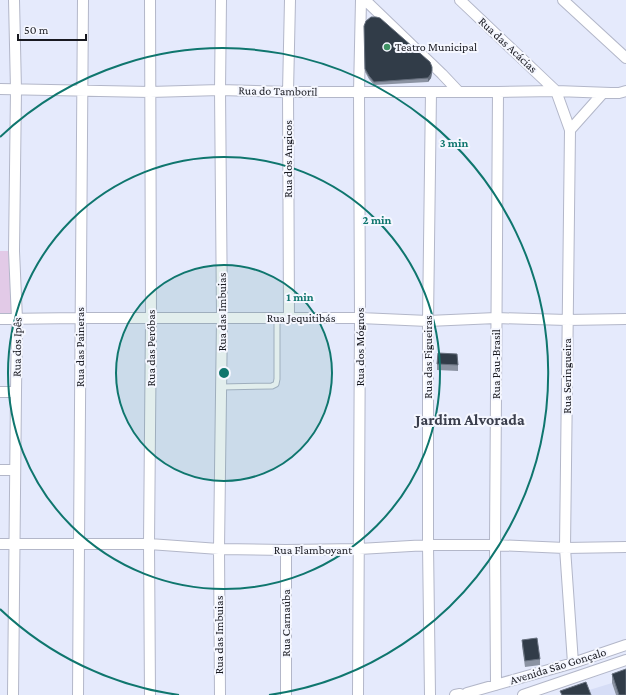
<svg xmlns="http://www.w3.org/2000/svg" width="626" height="695" font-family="'Crimson Pro',serif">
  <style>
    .built { fill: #d6ddf6 }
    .green { fill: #e2cae7 }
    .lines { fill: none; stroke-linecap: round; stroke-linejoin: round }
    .service-casing { stroke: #b3b7c9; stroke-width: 7 }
    .minor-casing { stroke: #b3b7c9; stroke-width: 12 }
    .service { stroke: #fff; stroke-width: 5 }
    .minor { stroke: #fff; stroke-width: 10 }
    .wall { fill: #8b93a2 }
    .shaded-wall { fill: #67707e }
    .building { fill: #313c48; stroke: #67707e }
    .ring { fill: none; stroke: #0f766e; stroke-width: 2 }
    .poi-dot { fill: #3f9264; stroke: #f5f7ff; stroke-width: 1.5 }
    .labels { text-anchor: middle; stroke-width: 4; stroke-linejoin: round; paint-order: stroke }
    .street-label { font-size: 12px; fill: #181920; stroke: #f5f7ff }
    .poi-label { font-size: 12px; fill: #181920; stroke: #f5f7ff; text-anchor: start }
    .district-label { font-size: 16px; font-weight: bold; fill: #3a3e4c; stroke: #f5f7ff }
    .centre { fill: #0f766e; stroke: #f5f7ff; stroke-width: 2 }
    .ring-label { font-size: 12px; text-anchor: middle; font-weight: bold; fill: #0f766e; stroke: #f5f7ff; stroke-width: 4; stroke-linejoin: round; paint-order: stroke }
  </style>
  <rect width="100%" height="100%" fill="#e5eafc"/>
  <!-- built -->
  <path class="built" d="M 612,683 L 616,695 L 588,695 L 586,691 Z"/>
  <!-- green -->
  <path class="green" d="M 0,251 L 11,251 L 12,314 L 0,314 Z"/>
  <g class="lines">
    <defs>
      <path id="service" d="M 221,387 L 272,386 L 276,384 L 277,379 L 277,318"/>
      <path id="minor" d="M 365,0 L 442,74 L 459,92
        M 460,0 L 556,91 L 570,130 L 565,548 L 573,663
        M 563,0 L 626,58
        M 0,89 L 150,92 L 220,90 L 288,92 L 498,92 L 556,91 L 611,93 L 619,93 L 626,91
        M 570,130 L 603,93
        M 289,318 L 288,92 L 290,0
        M 0,319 L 80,318 L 360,318 L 428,321 L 496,318 L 567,320 L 626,319
        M 0,392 L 16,392
        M 0,470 L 15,470
        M 0,544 L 149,544 L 219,549 L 286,550 L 359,549 L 428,545 L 495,545 L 565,548 L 626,547
        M 286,550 L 286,695
        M 496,685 L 495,545 L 498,92
        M 467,693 L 573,663 L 626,645
        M 13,695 L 16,392 L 17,319 L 14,251 L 16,90 L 14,0
        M 78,695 L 79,544 L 83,0
        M 150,695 L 149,544 L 151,318 L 150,0
        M 220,695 L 219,549 L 222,318 L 220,90 L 221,0
        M 358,695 L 360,318 L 359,92 L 361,0
        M 430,695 L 428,545 L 428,321 L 431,92
        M 455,695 L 460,694
        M 523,695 L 626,660"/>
    </defs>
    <!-- service casing -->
    <use href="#service" class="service-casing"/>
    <!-- minor casing -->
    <use href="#minor" class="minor-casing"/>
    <!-- service -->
    <use href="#service" class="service"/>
    <!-- minor -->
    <use href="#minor" class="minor"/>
  </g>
  <!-- wall -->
  <path class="wall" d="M 364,26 L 432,74 L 431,78 L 428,82 L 374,85 L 369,79 L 365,72 Z
    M 437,364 L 458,365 L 458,371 L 437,370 Z
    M 522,640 L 540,659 L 540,665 L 525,667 L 522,646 Z
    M 612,674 L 626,695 L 616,695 L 612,683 Z"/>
  <!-- shaded-wall -->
  <path class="shaded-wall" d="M 432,71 L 431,78 L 428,82 L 428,78 Z"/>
  <!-- building -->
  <path class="building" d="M 371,17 L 376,17 L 380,18 L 430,62 L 432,67 L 432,71 L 431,74 L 428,78 L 374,82 L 369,76 L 365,69 L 364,26 L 366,21 Z
    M 438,353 L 457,354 L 458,365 L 437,364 Z
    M 537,638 L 540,659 L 525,661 L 522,640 Z
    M 626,669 L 626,695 L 619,695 L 612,674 Z
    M 586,682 L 591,695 L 562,695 L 560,691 Z"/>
  <!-- distance rings -->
  <circle cx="224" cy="373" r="108" fill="#0f766e" fill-opacity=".12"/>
  <g class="ring">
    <circle cx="224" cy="373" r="108"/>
    <circle cx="224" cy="373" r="216"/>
    <path d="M179 695A325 325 0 0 1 0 609M0 137A325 325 0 1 1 269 695"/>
  </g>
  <!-- markers -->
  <circle class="poi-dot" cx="387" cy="47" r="4"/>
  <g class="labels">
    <!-- street labels -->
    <g class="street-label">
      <text transform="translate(508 45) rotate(43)" y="4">Rua das Acácias</text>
      <text transform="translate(278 91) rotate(1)" y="4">Rua do Tamboril</text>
      <text transform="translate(288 159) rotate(-90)" y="4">Rua dos Angicos</text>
      <text transform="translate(222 312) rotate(-90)" y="4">Rua das Imbuias</text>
      <text x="301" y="322">Rua Jequitibás</text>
      <text transform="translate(17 347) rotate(-89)" y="4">Rua dos Ipês</text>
      <text transform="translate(80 347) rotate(-90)" y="4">Rua das Paineras</text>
      <text transform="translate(360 347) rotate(-90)" y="4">Rua dos Mógnos</text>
      <text transform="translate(151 348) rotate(-90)" y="4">Rua das Peróbas</text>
      <text transform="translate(428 357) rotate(-90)" y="4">Rua das Figueiras</text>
      <text transform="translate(496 364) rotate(-90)" y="4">Rua Pau-Brasil</text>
      <text transform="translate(567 376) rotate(-90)" y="4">Rua Seringueira</text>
      <text x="313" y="554">Rua Flamboyant</text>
      <text transform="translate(286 623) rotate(-90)" y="4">Rua Carnaúba</text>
      <text transform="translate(219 635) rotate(-90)" y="4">Rua das Imbuias</text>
      <text transform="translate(558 666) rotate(-17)" y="4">Avenida São Gonçalo</text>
    </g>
    <!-- poi labels -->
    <g class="poi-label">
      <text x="395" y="51">Teatro Municipal</text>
    </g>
    <!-- district labels -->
    <g class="district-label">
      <text x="470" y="425">Jardim Alvorada</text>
    </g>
  </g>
  <circle cx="224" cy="373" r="6" class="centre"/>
  <g class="ring-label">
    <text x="454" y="147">3 min</text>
    <text x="377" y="224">2 min</text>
    <text x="300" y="301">1 min</text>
  </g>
  <!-- scale -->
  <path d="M18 34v6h68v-6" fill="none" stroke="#181920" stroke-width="2"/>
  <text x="24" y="34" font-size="12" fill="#181920" stroke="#f5f7ff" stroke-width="3" paint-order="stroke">50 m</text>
</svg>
